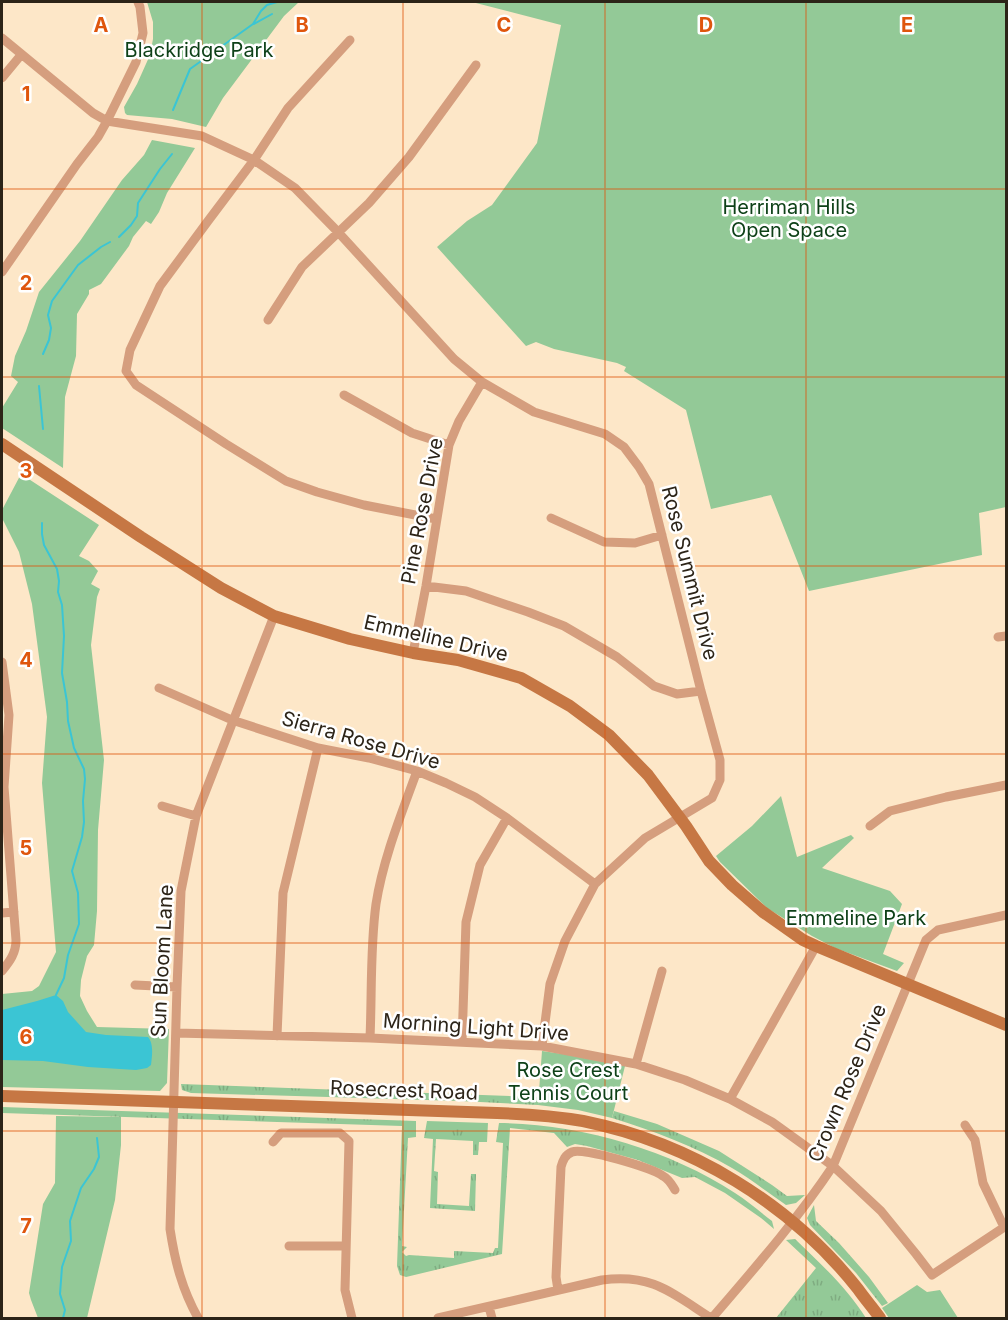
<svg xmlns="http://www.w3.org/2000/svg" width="1008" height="1320" font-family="Inter,sans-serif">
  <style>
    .grass { fill: url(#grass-tufts) }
    .green { fill: #93c997 }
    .water { fill: #3bc5d4 }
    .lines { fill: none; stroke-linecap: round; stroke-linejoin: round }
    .stream { stroke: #3bc5d4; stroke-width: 2 }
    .street { stroke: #d59e7e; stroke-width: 9 }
    .secondary { stroke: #c67744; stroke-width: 12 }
    .grid { fill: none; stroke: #df560d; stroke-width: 1.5; stroke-opacity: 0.55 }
    .labels { text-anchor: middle; stroke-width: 5; stroke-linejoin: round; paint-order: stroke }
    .park-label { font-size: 20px; fill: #0e4118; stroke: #fff }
    .street-label { font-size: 20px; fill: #2c2418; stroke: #fff }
    .grid-label { font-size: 20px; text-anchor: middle; font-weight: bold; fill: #df560d; stroke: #fff; stroke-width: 5; stroke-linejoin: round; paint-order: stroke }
  </style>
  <defs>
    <pattern id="grass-tufts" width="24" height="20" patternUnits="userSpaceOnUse" patternTransform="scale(1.5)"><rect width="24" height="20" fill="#93c997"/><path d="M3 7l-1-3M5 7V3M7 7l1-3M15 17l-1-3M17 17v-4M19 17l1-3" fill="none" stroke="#7fac81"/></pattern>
  </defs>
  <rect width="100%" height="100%" fill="#fde7c8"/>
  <!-- grass -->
  <path class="grass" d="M 181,1084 L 538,1097 L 538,1105 L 460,1101 L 191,1093 L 182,1090 Z
    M 2,1107 L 416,1121 L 416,1137 L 408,1138 L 402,1246 L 407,1247 L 402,1252 L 406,1256 L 409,1255 L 454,1258 L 454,1251 L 493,1253 L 495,1248 L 498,1248 L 503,1143 L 496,1142 L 499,1123 C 579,1124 668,1149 735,1193 C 748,1201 760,1212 772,1221 L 774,1229 L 761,1218 L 725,1193 L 695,1177 L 682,1178 L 638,1160 L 587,1146 L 575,1144 L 567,1147 L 554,1133 L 510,1128 L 502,1254 L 406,1277 L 400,1275 L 397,1266 L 402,1126 L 2,1113 Z
    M 614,1111 L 657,1124 L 719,1151 L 772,1185 L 787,1196 L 805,1195 L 796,1203 L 786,1205 C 768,1193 751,1179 732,1168 C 694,1146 654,1131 612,1118 Z
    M 427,1121 L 488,1123 L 487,1142 L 479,1142 L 478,1155 L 473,1155 L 473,1141 L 436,1139 L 434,1171 L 438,1172 L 437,1204 L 469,1206 L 471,1174 L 476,1174 L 475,1211 L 430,1208 L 433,1139 L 424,1138 Z
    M 814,1205 L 816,1221 L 839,1243 L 869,1277 L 888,1303 L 882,1306 L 856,1273 L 810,1225 L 807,1218 Z
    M 795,1239 C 821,1264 847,1288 866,1318 L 776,1318 L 816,1268 L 786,1240 Z"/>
  <!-- green -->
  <path class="green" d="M 147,2 L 299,2 L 284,16 L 223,98 L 206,127 L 172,119 L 127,115 L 125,113 L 124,107 L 137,84 L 150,55 L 153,39 L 153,22 Z
    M 472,2 L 1006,2 L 1006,507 L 979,513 L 982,555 L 809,591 L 771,495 L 711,509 L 686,410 L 624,371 L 626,367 L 617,363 L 554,349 L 536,342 L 526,346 L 437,247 L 467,221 L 492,205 L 537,143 L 561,25 Z
    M 152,140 L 195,148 L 167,193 L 159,212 L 151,224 L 146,221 L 133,237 L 129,246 L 101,284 L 89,290 L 89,294 L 77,314 L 76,356 L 65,397 L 63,468 L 2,428 L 2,408 L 18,382 L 11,376 L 15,356 L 26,331 L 39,292 L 80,241 L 122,180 L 144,155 Z
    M 21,474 L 99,525 L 79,556 L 89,561 L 98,571 L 91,584 L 100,589 L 97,597 L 91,645 L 104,760 L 98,830 L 97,911 L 94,945 L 87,956 L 81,980 L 80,996 L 87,1011 L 97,1027 L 169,1029 L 167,1083 L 160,1091 L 2,1087 L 2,994 L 32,991 L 39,986 L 56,952 L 42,783 L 47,717 L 32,604 L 19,552 L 2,518 L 2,510 Z
    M 781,796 L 797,857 L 851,835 L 854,838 L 822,868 L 890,891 L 902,904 L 883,954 L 904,963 L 897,971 L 835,948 L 812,936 L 767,908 L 720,862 L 716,856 L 752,826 Z
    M 542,1051 L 563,1054 L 625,1066 L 612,1118 L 578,1110 L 538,1105 Z
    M 56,1116 L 121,1117 L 121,1145 L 115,1200 L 87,1318 L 38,1318 L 31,1300 L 29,1293 L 43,1204 L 55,1183 Z
    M 917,1285 L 927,1292 L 940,1290 L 958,1318 L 889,1318 L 882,1308 Z"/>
  <!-- water -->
  <path class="water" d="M 56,995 L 63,1001 L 68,1012 L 86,1032 L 106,1035 L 148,1037 C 154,1044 152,1056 151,1065 L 147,1068 L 136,1070 L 88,1067 L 43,1061 L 2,1060 L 2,1010 L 37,1001 Z"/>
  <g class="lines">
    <!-- stream -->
    <path class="stream" d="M 254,24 L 272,14
      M 173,110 L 190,69 L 253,24 L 261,11 L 267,5 L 277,2
      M 119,237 L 131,225 L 137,216 L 138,203 L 160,169 L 172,154
      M 43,354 L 49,340 L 51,328 L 48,315 L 52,301 L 78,265 L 101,247 L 110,242
      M 39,386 L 43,429
      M 42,523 L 42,534 L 44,545 L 57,569 L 59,581 L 58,592 L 62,605 L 64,636 L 62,673 L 67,702 L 68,721 L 74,748 L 84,769 L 85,779 L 83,801 L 84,822 L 82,837 L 72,871 L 78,893 L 79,924 L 68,955 L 64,978 L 56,995
      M 63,1318 L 65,1310 L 60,1294 L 62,1267 L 71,1241 L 70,1221 L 81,1188 L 94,1169 L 99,1157 L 97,1138"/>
    <!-- street -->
    <path class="street" d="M 2,38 L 93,113 L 107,121 L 202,136 L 254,160 L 295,188 L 338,232 L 454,359 L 482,382 L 534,412 L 605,434 L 624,447 L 639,467 L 649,484 L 701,691 L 720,760 L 720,780 L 712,798 L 645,838 L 595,884 L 565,941 L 550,984 L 542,1046
      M 350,40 L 288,108 L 254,160 L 208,221 L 160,286 L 130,350 L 126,371 L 136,385 L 226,444 L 286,481 L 317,492 L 364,505 L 436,519
      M 2,78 L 21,55
      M 2,272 L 77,164 L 98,137 L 107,121 L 136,62 L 143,33 L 140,7 L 138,2
      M 268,320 L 302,267 L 369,203 L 409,157 L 476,65
      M 344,395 L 412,433 L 449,445
      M 551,518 L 604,542 L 635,543 L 662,535
      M 426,586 L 466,591 L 528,612 L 564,626 L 617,657 L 654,686 L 677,694 L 701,691
      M 998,637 L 1006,636
      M 413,653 L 426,586 L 449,445 L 459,421 L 482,382
      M 2,662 L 9,715 L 4,787 L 16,940 C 16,953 10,961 2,971
      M 159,688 L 232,720 L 318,748 L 369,758 L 417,771 L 446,783 L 475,797 L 507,818 L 595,884
      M 162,806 L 196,816
      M 870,826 L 890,811 L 946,797 L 1006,785
      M 2,913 L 14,912
      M 135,985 L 177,987
      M 176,1033 L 370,1038 L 542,1046 L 636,1064 L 685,1080 L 730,1099 L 772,1122 L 833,1166 L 881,1211 L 916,1254 L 932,1275 L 1006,1226
      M 277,1036 L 283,893 L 318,748
      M 370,1038 C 372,994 370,948 376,904 C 383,859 401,815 417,771
      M 462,1042 L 466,922 L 480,865 L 507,818
      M 636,1064 L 662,971
      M 730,1099 L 816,946
      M 965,1125 L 975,1140 L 983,1183 L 1004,1227
      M 273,1142 L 281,1133 L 340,1133 L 349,1141 L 345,1290 L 352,1318
      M 289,1246 L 346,1246
      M 558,1290 L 556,1277 L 561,1167 C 563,1160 565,1155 572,1152 C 583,1147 652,1168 663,1176 C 669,1179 672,1185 675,1190
      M 489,1307 L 492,1318
      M 198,1318 C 182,1289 175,1262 170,1229 L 177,987 L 181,891 L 196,816 L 274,616
      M 438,1318 L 602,1280 C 651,1273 672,1293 711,1318
      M 712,1318 C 754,1269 797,1220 833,1166 L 926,940 L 938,930 L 1006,915"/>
    <!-- secondary -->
    <path class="secondary" d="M 2,444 L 141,537 L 221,588 L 274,616 L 350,639 L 413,653 L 458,660 L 521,678 L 570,706 L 609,735 L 648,775 L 686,826 L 709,861 L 732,885 L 763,912 L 803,940 L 816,946 L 1006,1025
      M 2,1096 L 497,1113 C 526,1114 555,1116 583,1121 C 691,1143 790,1203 858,1289 C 865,1299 873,1308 880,1318"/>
  </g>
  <!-- grid -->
  <path class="grid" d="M 202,2 L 202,1318M 403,2 L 403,1318M 605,2 L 605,1318M 806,2 L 806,1318M 2,189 L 1006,189M 2,377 L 1006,377M 2,566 L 1006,566M 2,754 L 1006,754M 2,943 L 1006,943M 2,1131 L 1006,1131"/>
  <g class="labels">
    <!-- park labels -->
    <g class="park-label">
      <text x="199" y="57">Blackridge Park</text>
      <text x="789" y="214">Herriman Hills<tspan x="789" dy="23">Open Space</tspan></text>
      <text x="856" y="925">Emmeline Park</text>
      <text x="568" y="1077">Rose Crest<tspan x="568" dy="23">Tennis Court</tspan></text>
    </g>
    <!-- street labels -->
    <g class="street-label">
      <text transform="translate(422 511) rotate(-79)" y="7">Pine Rose Drive</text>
      <text transform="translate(690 573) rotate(76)" y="7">Rose Summit Drive</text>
      <text transform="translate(436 638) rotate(13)" y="7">Emmeline Drive</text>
      <text transform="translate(361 740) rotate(16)" y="7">Sierra Rose Drive</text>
      <text transform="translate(162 961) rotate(-87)" y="7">Sun Bloom Lane</text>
      <text transform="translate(476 1027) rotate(4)" y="7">Morning Light Drive</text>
      <text transform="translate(847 1083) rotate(-67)" y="7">Crown Rose Drive</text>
      <text transform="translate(404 1090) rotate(2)" y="7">Rosecrest Road</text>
    </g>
  </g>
  <g class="grid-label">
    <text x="101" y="32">A</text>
    <text x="302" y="32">B</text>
    <text x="504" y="32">C</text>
    <text x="706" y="32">D</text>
    <text x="907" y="32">E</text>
    <text x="26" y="101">1</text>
    <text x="26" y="290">2</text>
    <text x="26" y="478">3</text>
    <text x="26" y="667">4</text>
    <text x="26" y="855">5</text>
    <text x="26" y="1044">6</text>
    <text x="26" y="1233">7</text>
  </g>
  <!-- border -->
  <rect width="1008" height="1320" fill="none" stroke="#2c2418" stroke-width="6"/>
</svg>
